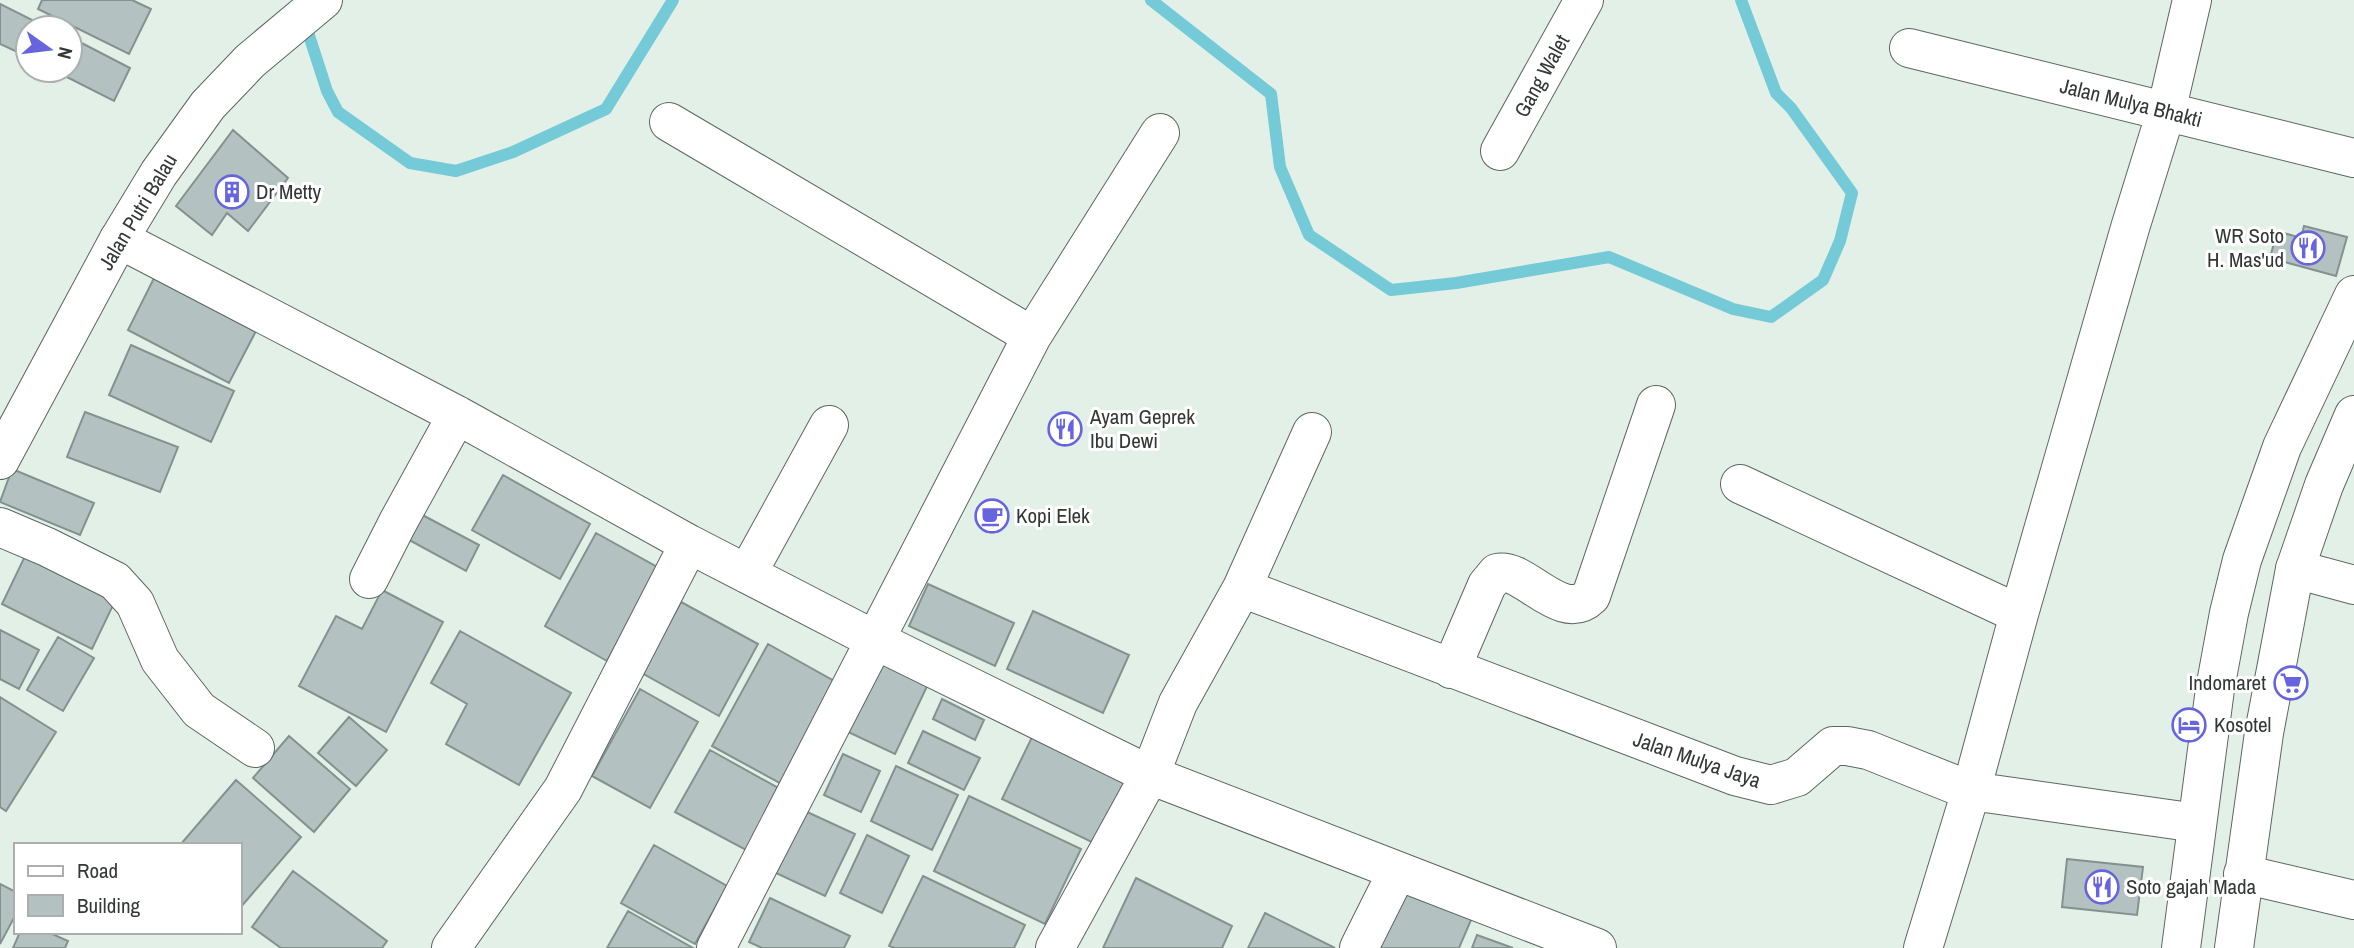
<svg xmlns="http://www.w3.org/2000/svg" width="2354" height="948" font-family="'Archivo Narrow',sans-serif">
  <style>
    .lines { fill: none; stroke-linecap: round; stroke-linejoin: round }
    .stream { stroke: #75cad7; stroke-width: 12 }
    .building { fill: #b3c2c0; stroke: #83928f; stroke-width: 2 }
    .minor-casing { stroke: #5c6761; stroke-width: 40 }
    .major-casing { stroke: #5c6761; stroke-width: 40 }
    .minor { stroke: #fff; stroke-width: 38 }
    .major { stroke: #fff; stroke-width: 38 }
    .labels { text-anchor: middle; stroke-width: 6; stroke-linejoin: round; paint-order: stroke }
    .street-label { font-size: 21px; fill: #333835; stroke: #fff }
    .poi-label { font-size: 21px; fill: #333835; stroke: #fff; text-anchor: start }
  </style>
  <rect width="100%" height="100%" fill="#e3f0e8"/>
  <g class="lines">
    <!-- stream -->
    <path class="stream" d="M 1151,0 L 1271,94 L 1280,167 L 1309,235 L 1391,290 L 1456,283 L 1609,257 L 1733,309 L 1771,317 L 1823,280 L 1840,241 L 1852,193 L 1791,108 L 1776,93 L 1741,0
      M 305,23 L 327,91 L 338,112 L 410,163 L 456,171 L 513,152 L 606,109 L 673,0"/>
  </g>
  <!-- building -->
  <path class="building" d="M 42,0 L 132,0 L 151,9 L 129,54 L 38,9 Z
    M 0,4 L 46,27 L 28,28 L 28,57 L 0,44 Z
    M 70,37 L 130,68 L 114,101 L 53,70 L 70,70 Z
    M 233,130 L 288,178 L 248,231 L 227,213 L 212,235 L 176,206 Z
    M 2304,226 L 2347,237 L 2336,276 L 2270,258 L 2277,231 L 2301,238 Z
    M 154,278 L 256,331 L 229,383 L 128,330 Z
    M 131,345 L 234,391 L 211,442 L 109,395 Z
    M 85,412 L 178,447 L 160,492 L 67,457 Z
    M 12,469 L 94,503 L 80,535 L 0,502 Z
    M 503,475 L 590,524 L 560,579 L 472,530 Z
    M 413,510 L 479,545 L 466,571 L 400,535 Z
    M 596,533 L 659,568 L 607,661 L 545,626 Z
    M 26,554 L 116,599 L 92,649 L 2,604 Z
    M 928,584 L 1014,623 L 995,666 L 909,626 Z
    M 382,590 L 443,622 L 386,732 L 299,686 L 336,616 L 362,629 Z
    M 681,602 L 758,644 L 719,716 L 642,673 Z
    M 1033,611 L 1129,655 L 1103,713 L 1007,669 Z
    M 0,630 L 39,650 L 19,689 L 0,679 Z
    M 460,631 L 571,693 L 519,785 L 446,744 L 467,704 L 431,683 Z
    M 58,637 L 94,658 L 63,711 L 27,690 Z
    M 768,644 L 843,686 L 787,787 L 712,746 Z
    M 881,657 L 930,680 L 895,754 L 846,731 Z
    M 640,689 L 698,722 L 650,808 L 592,776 Z
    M 0,697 L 56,732 L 6,811 L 0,807 Z
    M 942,699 L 984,720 L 975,740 L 933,719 Z
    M 349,717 L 387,750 L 356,786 L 318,753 Z
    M 923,731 L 980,758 L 964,790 L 908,763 Z
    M 1034,733 L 1129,779 L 1098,845 L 1002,799 Z
    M 289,736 L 350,789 L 314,832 L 253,778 Z
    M 710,750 L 780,789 L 746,850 L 675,812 Z
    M 843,754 L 880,771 L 861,812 L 824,795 Z
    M 896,766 L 958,795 L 932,850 L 871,821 Z
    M 236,780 L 301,837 L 240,908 L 240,845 L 180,845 Z
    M 969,796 L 1081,849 L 1045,924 L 934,871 Z
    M 805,811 L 855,834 L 825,896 L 776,873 Z
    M 867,835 L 909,856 L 882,913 L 840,893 Z
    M 654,845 L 727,886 L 695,944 L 621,903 Z
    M 2067,859 L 2143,867 L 2137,915 L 2062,907 Z
    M 293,871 L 387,941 L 382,948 L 281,948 L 252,927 Z
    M 923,876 L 1025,925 L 1014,948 L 895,948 L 889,946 Z
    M 1136,878 L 1232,926 L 1222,948 L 1103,948 Z
    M 1402,883 L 1474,913 L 1459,948 L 1375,948 Z
    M 0,884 L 16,892 L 16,914 L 0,944 Z
    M 770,898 L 850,936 L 844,948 L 762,948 L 749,942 Z
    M 628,911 L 693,948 L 607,948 Z
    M 1265,913 L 1335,948 L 1248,948 Z
    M 20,932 L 48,932 L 68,941 L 65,948 L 13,948 Z
    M 1477,935 L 1513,948 L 1472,948 Z"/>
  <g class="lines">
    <defs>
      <path id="minor" d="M 1909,48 L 2354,158
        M 669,122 L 1032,336
        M 1500,151 L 1584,0
        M 119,239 L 457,415 L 689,544 L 873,639 L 1150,775 L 1597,948
        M 1740,484 L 2019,614
        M 0,527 L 47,547 L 115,581 L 135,603 L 160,660 L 199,710 L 255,748
        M 2295,569 L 2354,585
        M 747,574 L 829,425
        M 369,579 L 398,522 L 457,415
        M 1242,588 L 1735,776 L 1771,785 L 1797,777 L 1833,746 L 1847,746 L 1868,750 L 1971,791 L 2197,823
        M 1451,669 L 1487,585 L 1497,573 C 1524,566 1561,625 1591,596 L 1656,405
        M 2243,874 L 2354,900
        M 451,948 L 563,789 L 689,544
        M 716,948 L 1032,336 L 1160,133
        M 1055,948 L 1150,775 L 1178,703 L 1242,588 L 1312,432
        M 1359,948 L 1397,872
        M 1923,948 L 1971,791 L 2019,614 L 2130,228 L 2166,112 L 2192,0"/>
      <path id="major" d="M 0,460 L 119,239 L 159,173 L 208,105 L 250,61 L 323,0
        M 2181,948 L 2215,689 L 2229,613 L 2242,560 L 2282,447 L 2354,295
        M 2234,948 L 2264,733 L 2295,569 L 2324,485 L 2354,415"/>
    </defs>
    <!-- minor casing -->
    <use href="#minor" class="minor-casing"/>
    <!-- major casing -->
    <use href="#major" class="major-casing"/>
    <!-- minor -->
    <use href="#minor" class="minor"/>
    <!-- major -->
    <use href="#major" class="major"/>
  </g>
  <!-- icons -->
  <defs>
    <symbol id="building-ring" viewBox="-11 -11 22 22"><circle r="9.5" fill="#fff" stroke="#6765de" stroke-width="1.5"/><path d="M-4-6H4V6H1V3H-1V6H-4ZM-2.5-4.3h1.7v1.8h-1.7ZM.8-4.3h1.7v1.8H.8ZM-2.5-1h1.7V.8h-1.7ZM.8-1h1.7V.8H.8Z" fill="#6765de"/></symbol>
    <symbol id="restaurant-ring" viewBox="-11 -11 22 22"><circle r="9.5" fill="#fff" stroke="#6765de" stroke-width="1.5"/><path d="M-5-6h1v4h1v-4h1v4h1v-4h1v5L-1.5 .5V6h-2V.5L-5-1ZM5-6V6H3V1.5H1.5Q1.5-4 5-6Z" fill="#6765de"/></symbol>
    <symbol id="cafe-ring" viewBox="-11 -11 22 22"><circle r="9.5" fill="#fff" stroke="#6765de" stroke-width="1.5"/><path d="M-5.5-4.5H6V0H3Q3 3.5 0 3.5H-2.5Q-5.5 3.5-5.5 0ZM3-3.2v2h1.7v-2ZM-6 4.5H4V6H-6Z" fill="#6765de"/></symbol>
    <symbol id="supermarket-ring" viewBox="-11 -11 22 22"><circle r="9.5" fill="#fff" stroke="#6765de" stroke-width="1.5"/><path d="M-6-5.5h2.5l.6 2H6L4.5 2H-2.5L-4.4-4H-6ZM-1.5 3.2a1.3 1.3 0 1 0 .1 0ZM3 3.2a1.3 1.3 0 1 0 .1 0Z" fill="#6765de"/></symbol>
    <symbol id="hotel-ring" viewBox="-11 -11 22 22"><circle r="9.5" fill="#fff" stroke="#6765de" stroke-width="1.5"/><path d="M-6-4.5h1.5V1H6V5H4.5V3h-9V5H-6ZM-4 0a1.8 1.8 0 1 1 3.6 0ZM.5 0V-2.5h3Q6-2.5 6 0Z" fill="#6765de"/></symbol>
  </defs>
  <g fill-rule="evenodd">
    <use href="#building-ring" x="213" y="173" width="38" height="38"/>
    <use href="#restaurant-ring" x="2289" y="229" width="38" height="38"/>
    <use href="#restaurant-ring" x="1046" y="410" width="38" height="38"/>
    <use href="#cafe-ring" x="973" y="497" width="38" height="38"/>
    <use href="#supermarket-ring" x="2272" y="664" width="38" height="38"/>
    <use href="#hotel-ring" x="2170" y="706" width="38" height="38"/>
    <use href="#restaurant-ring" x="2083" y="868" width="38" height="38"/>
  </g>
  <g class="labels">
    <!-- street labels -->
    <g class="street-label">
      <text transform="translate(1542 76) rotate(-61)" y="7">Gang Walet</text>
      <text transform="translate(2131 103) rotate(14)" y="7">Jalan Mulya Bhakti</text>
      <text transform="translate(138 212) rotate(-59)" y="7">Jalan Putri Balau</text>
      <text transform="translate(1697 760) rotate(19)" y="7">Jalan Mulya Jaya</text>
    </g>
    <!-- poi labels -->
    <g class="poi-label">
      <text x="256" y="199">Dr Metty</text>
      <text x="2284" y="243" text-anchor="end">WR Soto<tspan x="2284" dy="24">H. Mas'ud</tspan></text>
      <text x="1090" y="424">Ayam Geprek<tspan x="1090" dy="24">Ibu Dewi</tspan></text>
      <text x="1016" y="523">Kopi Elek</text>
      <text x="2266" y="690" text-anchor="end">Indomaret</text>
      <text x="2214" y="732">Kosotel</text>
      <text x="2126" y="894">Soto gajah Mada</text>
    </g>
  </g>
  <!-- legend -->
  <rect x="14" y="843" width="228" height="91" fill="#ffffff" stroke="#adafae" stroke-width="2"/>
  <rect x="28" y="866" width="35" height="10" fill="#ffffff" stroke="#adafae" stroke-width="2"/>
  <text x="77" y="878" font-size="21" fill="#333835">Road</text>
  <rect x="28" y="895" width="35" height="21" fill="#b3c2c0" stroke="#adafae" stroke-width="2"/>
  <text x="77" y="913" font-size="21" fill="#333835">Building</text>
  <!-- north arrow -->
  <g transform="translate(49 49) rotate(104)"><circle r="33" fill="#ffffff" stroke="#adafae" stroke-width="2"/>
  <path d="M0-5L12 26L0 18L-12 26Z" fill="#6765de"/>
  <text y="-10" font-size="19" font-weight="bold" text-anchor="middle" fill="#333835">N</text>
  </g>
</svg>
